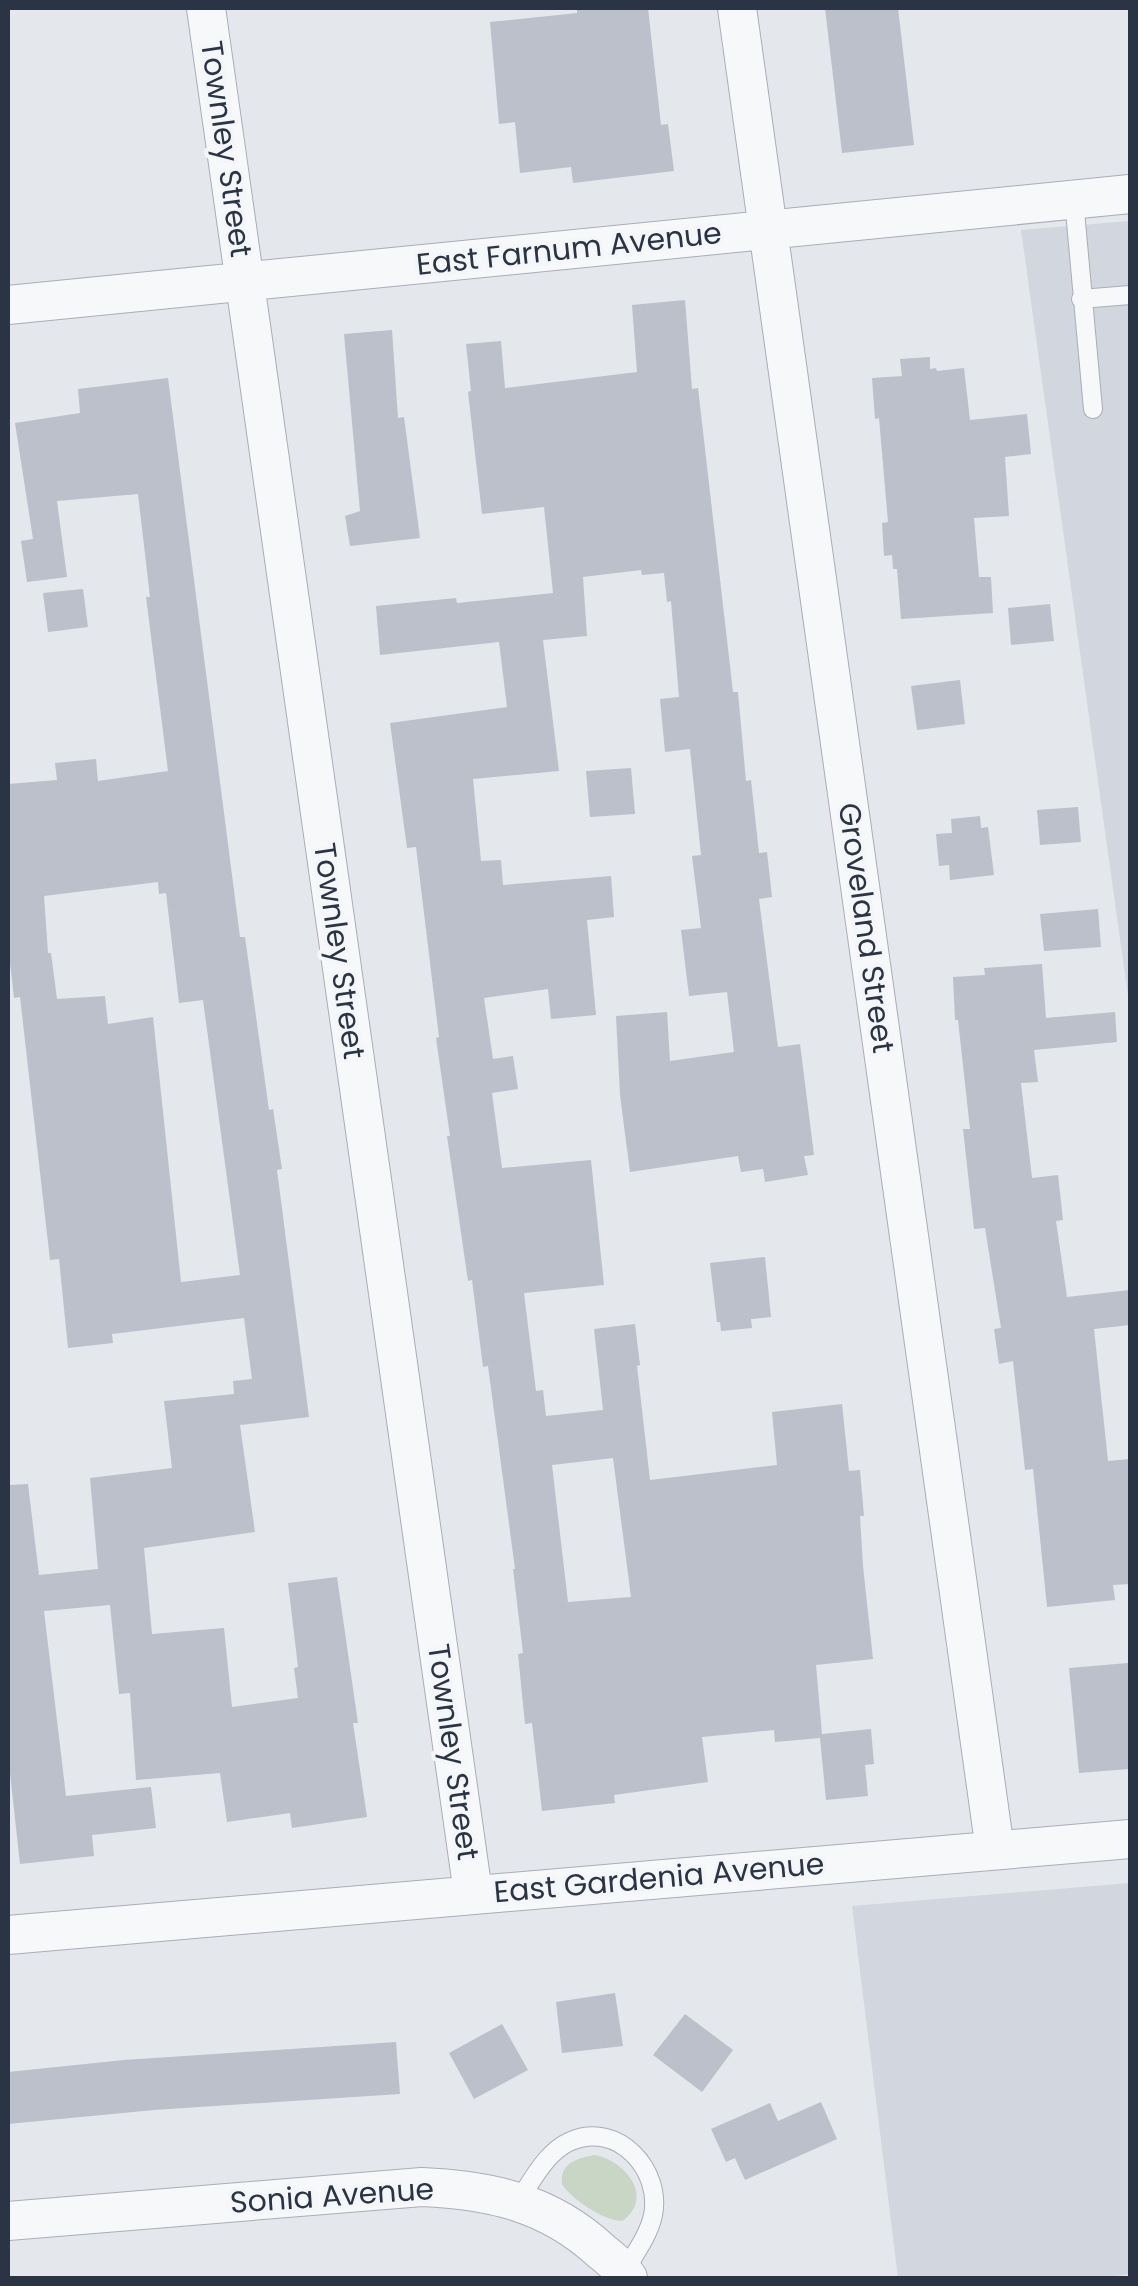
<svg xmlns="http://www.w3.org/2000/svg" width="1138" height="2286" font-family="Poppins,sans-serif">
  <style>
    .built { fill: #d2d6de }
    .green { fill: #c9d6c5 }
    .building { fill: #bbc0ca; fill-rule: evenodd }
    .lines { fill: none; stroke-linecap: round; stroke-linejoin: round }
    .lane-casing { stroke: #a9aeb7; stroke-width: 20 }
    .street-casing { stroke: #a9aeb7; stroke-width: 40 }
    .lane { stroke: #f7f8fa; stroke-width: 18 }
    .street { stroke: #f7f8fa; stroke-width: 38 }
    .labels { text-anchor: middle; stroke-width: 8; stroke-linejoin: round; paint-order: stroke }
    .street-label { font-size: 30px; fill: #2b3445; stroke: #f4f6f9 }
  </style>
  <rect width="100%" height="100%" fill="#e4e7ec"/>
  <!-- built -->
  <path class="built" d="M 1130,221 L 1130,1010 L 1021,230 Z
    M 1130,1883 L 1130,2274 L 1099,2278 L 898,2278 L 852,1906 Z"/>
  <!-- green -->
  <path class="green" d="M 595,2155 C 626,2161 655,2198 622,2221 C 604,2221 571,2199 562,2184 C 559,2163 578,2158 595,2155 Z"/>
  <!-- building -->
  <path class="building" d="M 577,8 L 648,8 L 661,125 L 668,124 L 674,171 L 573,183 L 571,167 L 520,173 L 515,122 L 499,124 L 490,22 L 577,13 Z
    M 825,8 L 898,8 L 914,145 L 842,153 Z
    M 685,300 L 692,389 L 698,388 L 733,692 L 738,692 L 746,781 L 751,780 L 759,853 L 767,852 L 772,897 L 759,899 L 778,1047 L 800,1044 L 814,1155 L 804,1156 L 808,1175 L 765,1182 L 763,1169 L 741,1172 L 738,1156 L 630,1172 L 620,1095 L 616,1016 L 667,1012 L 670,1061 L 734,1052 L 727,992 L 689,996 L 681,930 L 701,928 L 692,856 L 701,855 L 690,749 L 665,752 L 660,699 L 679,697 L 671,601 L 667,602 L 664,573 L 642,575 L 641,570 L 583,577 L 587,636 L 543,640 L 559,771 L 473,779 L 481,861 L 501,860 L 503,885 L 611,876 L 614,917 L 587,920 L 596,1015 L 551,1019 L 548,989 L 484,998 L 493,1059 L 513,1056 L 518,1089 L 492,1093 L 502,1168 L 591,1160 L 604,1285 L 524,1293 L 536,1391 L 543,1390 L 546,1416 L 603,1410 L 594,1329 L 635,1324 L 640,1365 L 637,1366 L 650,1480 L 777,1465 L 772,1412 L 842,1404 L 849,1471 L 860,1470 L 864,1516 L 860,1516 L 863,1566 L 873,1659 L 816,1665 L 822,1734 L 871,1729 L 874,1764 L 865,1765 L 868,1796 L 826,1800 L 820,1738 L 775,1742 L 774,1730 L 702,1737 L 708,1782 L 614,1795 L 615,1803 L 542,1811 L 532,1723 L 525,1724 L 518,1654 L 523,1653 L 513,1569 L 515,1569 L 488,1366 L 483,1367 L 472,1280 L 468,1281 L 447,1136 L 450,1136 L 436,1038 L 439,1037 L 416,847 L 407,848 L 390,723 L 507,707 L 499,642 L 380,655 L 376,606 L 456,598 L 457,603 L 553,593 L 544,507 L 482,514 L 468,392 L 471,391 L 466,344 L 501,341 L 505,388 L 637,372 L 632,305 ZM 613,1458 L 631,1597 L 568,1602 L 552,1465 Z
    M 392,330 L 398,418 L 404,417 L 420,538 L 350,546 L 345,516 L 360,511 L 344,334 Z
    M 930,357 L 930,369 L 936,368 L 937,371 L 964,368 L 970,420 L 1027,414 L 1031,454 L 1005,457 L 1009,516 L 974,518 L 979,577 L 991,577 L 993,613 L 901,619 L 897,569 L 893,569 L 892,555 L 884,556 L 882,523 L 888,522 L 879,418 L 875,419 L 872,378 L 902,376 L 900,359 Z
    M 168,378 L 240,937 L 245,937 L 269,1110 L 273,1109 L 282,1169 L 277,1170 L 309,1417 L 240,1425 L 255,1532 L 144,1548 L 152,1634 L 224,1628 L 232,1707 L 298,1698 L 294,1668 L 298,1667 L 288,1583 L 337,1577 L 358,1723 L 353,1723 L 367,1817 L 292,1828 L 290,1813 L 227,1822 L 220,1773 L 136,1780 L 130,1693 L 119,1694 L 110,1605 L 44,1611 L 66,1796 L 151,1787 L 156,1828 L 92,1835 L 94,1856 L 20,1864 L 8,1755 L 8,1485 L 28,1484 L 39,1575 L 98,1569 L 90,1478 L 172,1468 L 164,1401 L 234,1394 L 233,1381 L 252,1379 L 244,1318 L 112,1334 L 113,1343 L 68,1348 L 59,1259 L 50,1260 L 20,997 L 14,998 L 8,944 L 8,784 L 57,780 L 55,763 L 96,759 L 98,781 L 168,771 L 146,597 L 150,597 L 138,494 L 57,501 L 67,577 L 27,582 L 21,541 L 33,539 L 15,423 L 80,413 L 78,389 ZM 158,882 L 159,894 L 166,893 L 179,1003 L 203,1000 L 240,1275 L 181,1282 L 153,1017 L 108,1024 L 105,996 L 57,999 L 51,953 L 48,953 L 44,896 Z
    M 83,589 L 88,627 L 48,632 L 43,593 Z
    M 1050,604 L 1054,641 L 1011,645 L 1008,608 Z
    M 960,680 L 965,724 L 917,730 L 911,686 Z
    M 631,768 L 635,814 L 590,817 L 586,771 Z
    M 1078,807 L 1081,842 L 1040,845 L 1037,810 Z
    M 980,816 L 981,828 L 988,827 L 994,875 L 950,880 L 949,865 L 939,866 L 936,834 L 952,833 L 951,819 Z
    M 1098,909 L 1101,947 L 1044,951 L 1040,914 Z
    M 1042,964 L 1046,1018 L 1115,1012 L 1117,1042 L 1034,1050 L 1038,1082 L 1021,1083 L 1032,1178 L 1058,1175 L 1063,1220 L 1056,1221 L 1067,1297 L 1130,1290 L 1130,1325 L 1094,1329 L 1108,1461 L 1130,1459 L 1130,1584 L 1113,1585 L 1115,1600 L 1047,1607 L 1033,1469 L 1025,1470 L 1013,1361 L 999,1364 L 994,1329 L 1001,1328 L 985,1228 L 974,1229 L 963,1129 L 970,1129 L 958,1020 L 955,1020 L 953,977 L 985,975 L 984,968 Z
    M 765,1257 L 771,1317 L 751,1319 L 752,1328 L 721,1331 L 720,1322 L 717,1322 L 710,1263 Z
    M 1128,1663 L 1129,1769 L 1079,1773 L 1069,1668 Z
    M 615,1993 L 623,2046 L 562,2053 L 556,2002 Z
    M 685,2014 L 733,2050 L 702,2092 L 653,2055 Z
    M 502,2024 L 528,2070 L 474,2099 L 449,2053 Z
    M 396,2042 L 400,2094 L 154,2110 L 8,2124 L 8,2072 L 124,2060 Z
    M 821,2102 L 837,2139 L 745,2180 L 735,2158 L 726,2162 L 711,2129 L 770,2103 L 778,2121 Z"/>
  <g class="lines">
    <defs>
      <path id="lane" d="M 1074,200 L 1093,409
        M 1081,299 L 1130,295
        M 519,2200 C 533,2179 547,2151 571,2141 C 618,2121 662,2170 653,2215 C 649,2235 634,2255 624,2272"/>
      <path id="street" d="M 206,8 L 473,1893
        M 737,8 L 995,1850
        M 8,305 L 1130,194
        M 8,1935 L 1130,1839
        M 8,2221 L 422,2187 C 491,2190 549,2203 601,2251 C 611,2259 621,2267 628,2278"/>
    </defs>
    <!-- lane casing -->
    <use href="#lane" class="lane-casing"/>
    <!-- street casing -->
    <use href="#street" class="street-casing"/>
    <!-- lane -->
    <use href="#lane" class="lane"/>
    <!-- street -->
    <use href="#street" class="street"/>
  </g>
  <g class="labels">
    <!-- street labels -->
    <g class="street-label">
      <text transform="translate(226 149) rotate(82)" y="10">Townley Street</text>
      <text transform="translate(569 249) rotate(-6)" y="10">East Farnum Avenue</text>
      <text transform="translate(866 928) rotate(82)" y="10">Groveland Street</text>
      <text transform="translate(339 951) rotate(82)" y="10">Townley Street</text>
      <text transform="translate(453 1752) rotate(82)" y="10">Townley Street</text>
      <text transform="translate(659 1878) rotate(-5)" y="10">East Gardenia Avenue</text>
      <text transform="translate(332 2196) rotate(-4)" y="10">Sonia Avenue</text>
    </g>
  </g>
  <!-- border -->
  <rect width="1138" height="2286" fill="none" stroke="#2b3445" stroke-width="20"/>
</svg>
